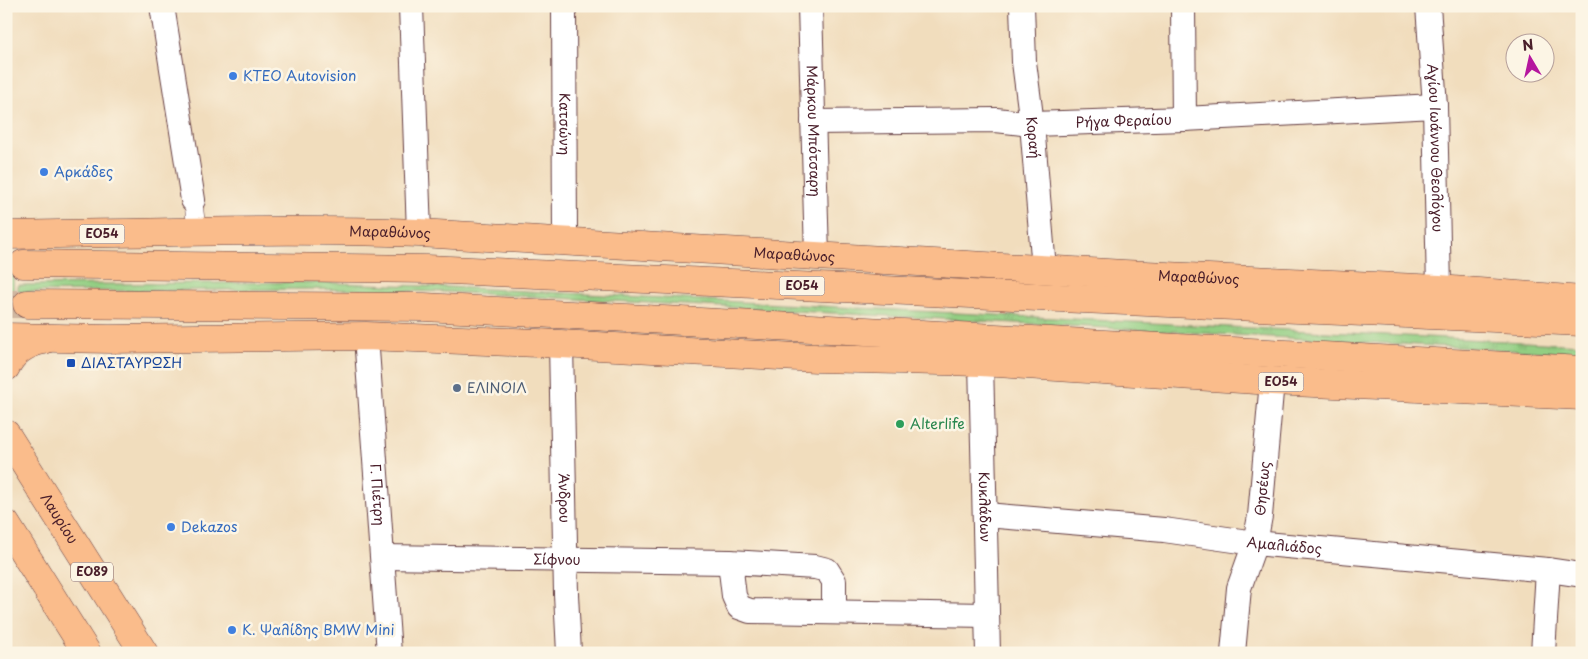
<svg xmlns="http://www.w3.org/2000/svg" width="1588" height="659" font-family="'Playpen Sans',sans-serif">
  <style>
    .grass { fill: url(#grass-tufts); stroke: #6e7656 }
    .lines { fill: none; stroke-linecap: round; stroke-linejoin: round }
    .primary-tunnel { stroke: #d0b7a0; stroke-width: 28; stroke-dasharray: 28 14; stroke-linecap: butt }
    .pedestrian-casing { stroke: #633c41; stroke-width: 19 }
    .minor-casing { stroke: #633c41; stroke-width: 26 }
    .primary-casing { stroke: #633c41; stroke-width: 29 }
    .pedestrian { stroke: #fff; stroke-width: 18 }
    .minor { stroke: #fff; stroke-width: 24 }
    .primary { stroke: #fabc8b; stroke-width: 28 }
    .shop-dot { fill: #3f7fe0; stroke: #fcf5e5; stroke-width: 2 }
    .transit-dot { fill: #1a4fb4; stroke: #fcf5e5; stroke-width: 2 }
    .service-dot { fill: #5c6f8a; stroke: #fcf5e5; stroke-width: 2 }
    .leisure-dot { fill: #2e9e5b; stroke: #fcf5e5; stroke-width: 2 }
    .labels { text-anchor: middle; stroke-width: 5; stroke-linejoin: round; paint-order: stroke }
    .shield { fill: #fcf5e5; stroke: #7f5f63; stroke-width: 1 }
    .shield-label { font-size: 12px; font-weight: bold; fill: #4a1f2b }
    .shop-label { font-size: 14px; fill: #366cbe; stroke: #fcf5e5; text-anchor: start }
    .street-label { font-size: 14px; fill: #4a1f2b; stroke: #fcf5e5 }
    .transit-label { font-size: 14px; fill: #164399; stroke: #fcf5e5; text-anchor: start }
    .service-label { font-size: 14px; fill: #4e5e75; stroke: #fcf5e5; text-anchor: start }
    .leisure-label { font-size: 14px; fill: #27864d; stroke: #fcf5e5; text-anchor: start }
  </style>
  <defs>
    <pattern id="grass-tufts" width="24" height="20" patternUnits="userSpaceOnUse" patternTransform="scale(1.25)"><rect width="24" height="20" fill="#92ce82"/><path d="M3 7l-1-3M5 7V3M7 7l1-3M15 17l-1-3M17 17v-4M19 17l1-3" fill="none" stroke="#7fb070"/></pattern>
  </defs>
  <rect width="100%" height="100%" fill="#fcf5e5"/>
  <filter id="ink" filterUnits="userSpaceOnUse"><feTurbulence type="fractalNoise" baseFrequency=".02" numOctaves="2"/><feDisplacementMap in="SourceGraphic" scale="10" xChannelSelector="R" yChannelSelector="G"/><feConvolveMatrix kernelMatrix="1 2 1 2 8 2 1 2 1" color-interpolation-filters="sRGB"/></filter>
  <filter id="wash" filterUnits="userSpaceOnUse"><feTurbulence type="fractalNoise" baseFrequency=".0096" numOctaves="4" result="noise"/><feDisplacementMap in="SourceGraphic" scale="20" xChannelSelector="R" yChannelSelector="G"/><feGaussianBlur stdDeviation="1.12" result="paint"/><feColorMatrix in="noise" values="0 0 0 0 0 0 0 0 0 0 0 0 0 0 0 0 0 1.4 0 .05"/><feComposite in="paint" operator="in"/></filter>
  <g filter="url(#wash)">
    <rect width="100%" height="100%" fill="#f1ddbd"/>
    <!-- grass -->
    <path class="grass" d="M 13,259 L 14,318 L 6,318 L 6,260 Z
      M 308,282 L 448,287 L 1582,345 L 1582,354 L 448,292 L 309,289 L 18,292 L 18,285 Z"/>
  </g>
  <g filter="url(#ink)">
    <g class="lines">
      <!-- primary-tunnel -->
      <path class="primary-tunnel" d="M 6,304 L 27,304"/>
      <defs>
        <path id="pedestrian" d="M 193,200 L 197,232"/>
        <g id="minor">
          <path d="M 162,6 L 193,200"/>
          <path d="M 411,6 L 419,233"/>
          <path id="s1" d="M 564,6 L 565,241"/>
          <path id="s2" d="M 810,6 L 817,256"/>
          <path id="s3" d="M 1022,6 L 1024,62 L 1032,124 L 1044,269"/>
          <path d="M 1183,6 L 1184,119"/>
          <path id="s4" d="M 1428,6 L 1435,106 L 1439,289"/>
          <path id="s5" d="M 813,122 L 996,120 L 1032,124 L 1184,119 L 1435,106"/>
          <path id="s6" d="M 366,336 L 389,653"/>
          <path id="s7" d="M 561,344 L 566,594 L 569,653"/>
          <path id="s8" d="M 981,362 L 988,653"/>
          <path id="s9" d="M 986,515 L 1164,530 L 1255,543 L 1548,570 L 1582,575"/>
          <path id="s10" d="M 383,557 L 730,562 L 815,567 L 827,570 L 834,581 L 834,612"/>
          <path d="M 730,562 L 734,596 L 739,607 L 750,611 L 987,615"/>
          <path id="s11" d="M 1233,653 L 1239,588 L 1255,543 L 1260,516 L 1272,381"/>
          <path d="M 1543,653 L 1548,570"/>
        </g>
        <g id="primary">
          <path id="s12" d="M 6,235 C 144,233 282,228 419,233 L 1124,274 L 1439,289 L 1582,300"/>
          <path d="M 23,264 L 427,269 L 1582,322"/>
          <path d="M 27,304 L 424,307 L 1582,370"/>
          <path d="M 6,337 L 109,339 L 366,336 L 561,344 L 816,358 L 981,362 L 1272,381 L 1582,396"/>
          <path d="M 6,367 C 13,352 27,343 44,340"/>
          <path id="s13" d="M 6,434 L 144,653"/>
          <path d="M 6,524 L 87,653"/>
        </g>
      </defs>
      <!-- pedestrian casing -->
      <use href="#pedestrian" class="pedestrian-casing"/>
      <!-- minor casing -->
      <use href="#minor" class="minor-casing"/>
      <!-- primary casing -->
      <use href="#primary" class="primary-casing"/>
      <!-- pedestrian -->
      <use href="#pedestrian" class="pedestrian"/>
      <!-- minor -->
      <use href="#minor" class="minor"/>
      <!-- primary -->
      <use href="#primary" class="primary"/>
    </g>
  </g>
  <!-- markers -->
  <g class="shop-dot">
    <circle cx="233" cy="76" r="5"/>
    <circle cx="44" cy="172" r="5"/>
    <circle cx="171" cy="527" r="5"/>
    <circle cx="232" cy="630" r="5"/>
  </g>
  <rect class="transit-dot" x="66" y="358" width="10" height="10" rx="2.5"/>
  <circle class="service-dot" cx="457" cy="388" r="5"/>
  <circle class="leisure-dot" cx="900" cy="424" r="5"/>
  <g class="labels">
    <!-- shield labels -->
    <g class="shield">
      <rect x="79.5" y="224.5" width="45" height="19" rx="4"/>
      <rect x="779.5" y="276.5" width="45" height="19" rx="4"/>
      <rect x="1258.5" y="372.5" width="45" height="19" rx="4"/>
      <rect x="71" y="562.5" width="42" height="19" rx="4"/>
    </g>
    <g class="shield-label">
      <text x="102" y="238">ΕΟ54</text>
      <text x="802" y="290">ΕΟ54</text>
      <text x="1281" y="386">ΕΟ54</text>
      <text x="92" y="576">ΕΟ89</text>
    </g>
    <!-- shop labels -->
    <g class="shop-label">
      <text x="243" y="81">ΚΤΕΟ Autovision</text>
      <text x="54" y="177">Αρκάδες</text>
      <text x="181" y="532">Dekazos</text>
      <text x="242" y="635">Κ. Ψαλίδης BMW Mini</text>
    </g>
    <!-- street labels -->
    <g class="street-label">
      <text dy="5" stroke="none"><textPath href="#s5" startOffset="311">Ρήγα Φεραίου</textPath></text>
      <text dy="5" stroke="none"><textPath href="#s1" startOffset="118">Κατσώνη</textPath></text>
      <text dy="5" stroke="none"><textPath href="#s2" startOffset="125">Μάρκου Μπότσαρη</textPath></text>
      <text dy="5" stroke="none"><textPath href="#s3" startOffset="132">Κοραή</textPath></text>
      <text dy="5" stroke="none"><textPath href="#s4" startOffset="142">Αγίου Ιωάννου Θεολόγου</textPath></text>
      <text dy="5" stroke="none"><textPath href="#s12" startOffset="384">Μαραθώνος</textPath></text>
      <text dy="5" stroke="none"><textPath href="#s12" startOffset="789">Μαραθώνος</textPath></text>
      <text dy="5" stroke="none"><textPath href="#s12" startOffset="1194">Μαραθώνος</textPath></text>
      <text dy="5" stroke="none"><textPath href="#s11" startOffset="168">Θησέως</textPath></text>
      <text dy="5" stroke="none"><textPath href="#s6" startOffset="159">Γ. Πιέτρη</textPath></text>
      <text dy="5" stroke="none"><textPath href="#s7" startOffset="154">Άνδρου</textPath></text>
      <text dy="5" stroke="none"><textPath href="#s8" startOffset="145">Κυκλάδων</textPath></text>
      <text dy="5" stroke="none"><textPath href="#s13" startOffset="100">Λαυρίου</textPath></text>
      <text dy="5" stroke="none"><textPath href="#s9" startOffset="300">Αμαλιάδος</textPath></text>
      <text dy="5" stroke="none"><textPath href="#s10" startOffset="174">Σίφνου</textPath></text>
    </g>
    <!-- transit labels -->
    <g class="transit-label">
      <text x="81" y="368">ΔΙΑΣΤΑΥΡΩΣΗ</text>
    </g>
    <!-- service labels -->
    <g class="service-label">
      <text x="467" y="393">ΕΛΙΝΟΙΛ</text>
    </g>
    <!-- leisure labels -->
    <g class="leisure-label">
      <text x="910" y="429">Alterlife</text>
    </g>
  </g>
  <!-- margin -->
  <rect width="1588" height="659" fill="none" stroke="#fcf5e5" stroke-width="25"/>
  <!-- north arrow -->
  <g transform="translate(1530 58) rotate(351)"><circle r="24" fill="#fcf5e5" stroke="#b59f9b"/>
  <path d="M0-4L9 19L0 12L-9 19Z" fill="#b5179e"/>
  <text y="-8" font-size="14" font-weight="bold" text-anchor="middle" fill="#4a1f2b">N</text>
  </g>
</svg>
